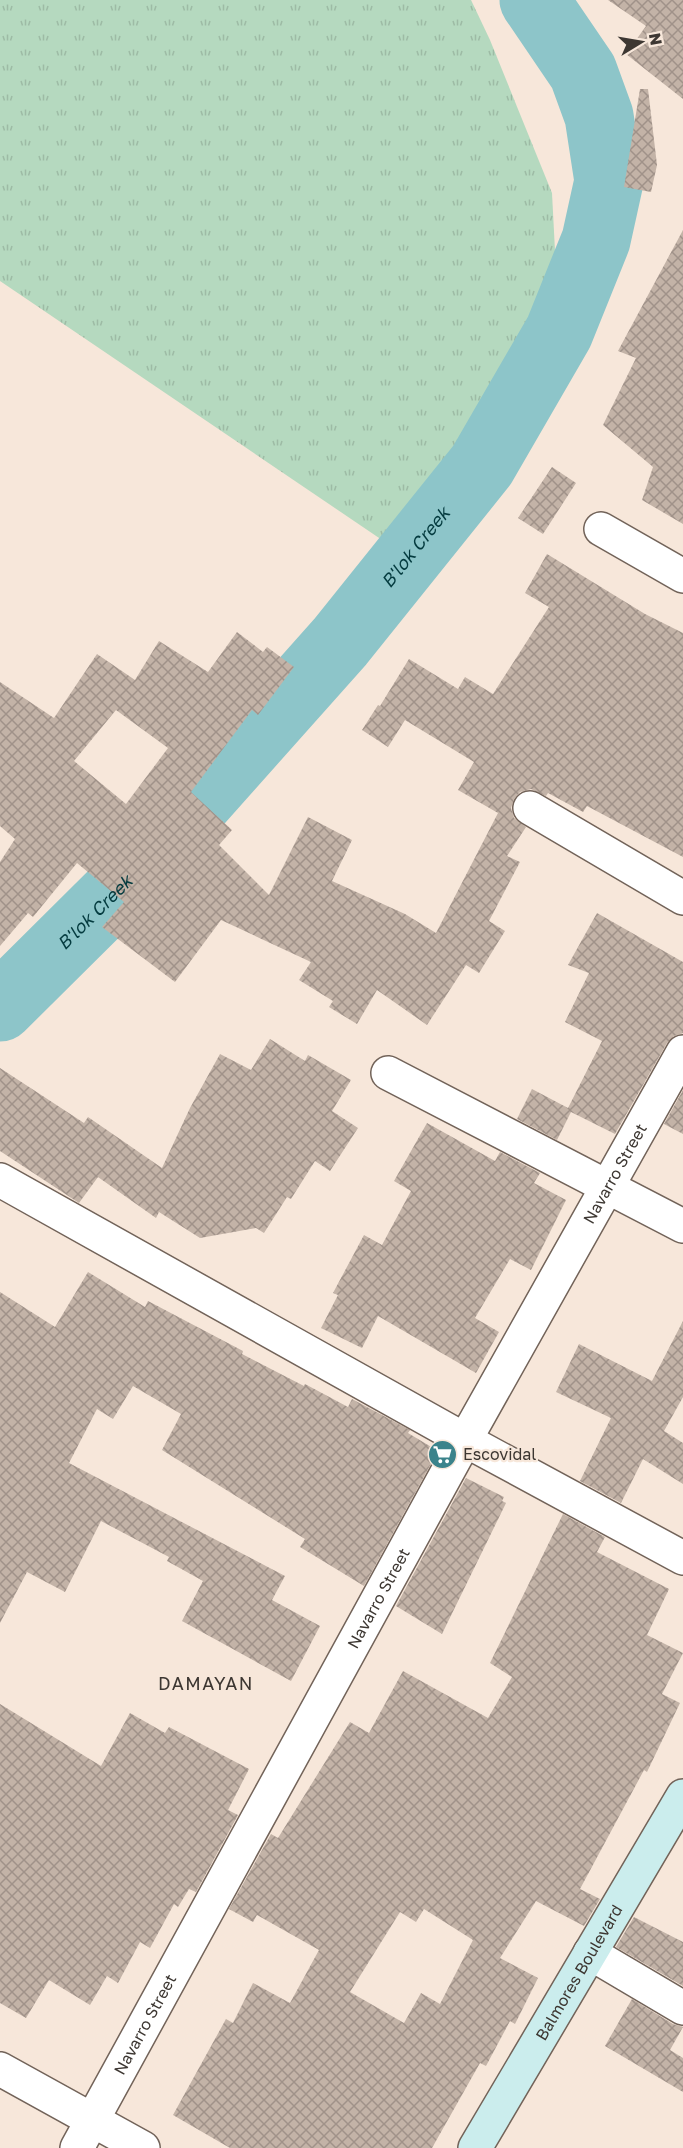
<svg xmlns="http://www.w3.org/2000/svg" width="683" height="2148" font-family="'Golos Text',sans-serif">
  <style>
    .grass { fill: url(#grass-tufts) }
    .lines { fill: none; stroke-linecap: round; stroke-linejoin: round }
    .river { stroke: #8dc5c9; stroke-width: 69 }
    .building { fill: url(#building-cross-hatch); fill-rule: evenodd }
    .minor-casing { stroke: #726359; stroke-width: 36 }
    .secondary-casing { stroke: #726359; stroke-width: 36 }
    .minor { stroke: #fff; stroke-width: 33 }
    .secondary { stroke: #cbeded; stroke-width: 33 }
    .labels { text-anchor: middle; stroke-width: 4.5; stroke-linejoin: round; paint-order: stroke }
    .street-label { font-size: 16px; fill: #3d3732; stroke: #f7e7da }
    .poi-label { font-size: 16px; fill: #3d3732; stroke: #f7e7da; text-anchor: start }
    .water-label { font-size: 18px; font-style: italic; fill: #043b3f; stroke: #f7e7da }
    .neighbourhood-label { font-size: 18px; letter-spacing: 1.5px; fill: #3d3732; stroke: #f7e7da }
  </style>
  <defs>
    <pattern id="grass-tufts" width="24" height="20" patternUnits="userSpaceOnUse" patternTransform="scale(1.5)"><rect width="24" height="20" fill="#b5d9bf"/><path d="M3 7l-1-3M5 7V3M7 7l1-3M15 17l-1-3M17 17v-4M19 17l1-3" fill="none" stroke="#9dbba5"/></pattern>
    <pattern id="building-cross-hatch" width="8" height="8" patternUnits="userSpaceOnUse" patternTransform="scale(1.5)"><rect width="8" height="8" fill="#c3b3a7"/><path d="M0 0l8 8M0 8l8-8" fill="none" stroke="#a09289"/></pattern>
  </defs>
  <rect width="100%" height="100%" fill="#f7e7da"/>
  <!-- grass -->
  <path class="grass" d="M 0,0 L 471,0 L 490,40 L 552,193 L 556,270 L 522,365 L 476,452 L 385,542 L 0,281 Z"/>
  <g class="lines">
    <!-- river -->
    <path class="river" id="s1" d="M 0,1007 L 129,879 L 340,642 L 482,465 L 559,332 L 596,240 L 609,181 L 599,116 L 583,72 L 534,0"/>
  </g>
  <!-- building -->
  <path class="building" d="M 608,0 L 683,0 L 683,99 L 626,54 L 646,26 Z
    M 640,89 L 648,89 L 657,165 L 651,192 L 624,187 Z
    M 683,230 L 683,524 L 642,500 L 653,467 L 603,425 L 636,358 L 618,351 Z
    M 552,467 L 576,483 L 543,534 L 518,518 Z
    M 547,554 L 645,614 L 683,633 L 683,857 L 587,806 L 583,812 L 548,793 L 546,796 L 531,789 L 520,792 L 514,799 L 511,808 L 514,818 L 526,827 L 507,856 L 520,862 L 489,921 L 505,931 L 479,973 L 466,965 L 427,1025 L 377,990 L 357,1024 L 329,1007 L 333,1001 L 299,980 L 311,962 L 221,920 L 175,982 L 102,927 L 124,902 L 77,863 L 33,917 L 28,913 L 0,946 L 0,862 L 15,839 L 0,826 L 0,682 L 54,718 L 97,654 L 135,680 L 159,641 L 208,672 L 237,632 L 263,652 L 267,647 L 294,667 L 258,715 L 252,710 L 191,792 L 232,830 L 219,845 L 269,895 L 308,817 L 352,840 L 332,881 L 405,914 L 436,933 L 498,813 L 458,790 L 474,762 L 405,720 L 388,747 L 362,730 L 378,705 L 380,706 L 409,659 L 458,689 L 465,677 L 493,694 L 549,607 L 525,593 ZM 116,710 L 168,748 L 126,804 L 74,761 Z
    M 597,913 L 683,962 L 683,1033 L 674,1036 L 667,1043 L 615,1134 L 571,1112 L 557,1140 L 517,1119 L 532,1089 L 568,1108 L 602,1041 L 565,1022 L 589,973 L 568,965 Z
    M 270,1039 L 305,1061 L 308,1055 L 351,1080 L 332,1111 L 358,1128 L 330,1171 L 315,1161 L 291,1199 L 287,1197 L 264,1233 L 256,1228 L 200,1238 L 159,1212 L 156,1218 L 98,1177 L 79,1203 L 0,1151 L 0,1068 L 84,1123 L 88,1117 L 162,1168 L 190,1108 L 220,1054 L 251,1070 Z
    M 683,1090 L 683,1134 L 664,1124 Z
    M 427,1123 L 495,1161 L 500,1152 L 540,1173 L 534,1183 L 566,1200 L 531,1270 L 510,1259 L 475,1318 L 499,1332 L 476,1373 L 378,1316 L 362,1348 L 321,1328 L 338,1295 L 333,1293 L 364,1235 L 382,1245 L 411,1191 L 394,1181 Z
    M 88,1272 L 145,1307 L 148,1301 L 243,1351 L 242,1354 L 304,1386 L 305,1384 L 348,1407 L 352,1399 L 410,1430 L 408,1433 L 438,1451 L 364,1586 L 300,1547 L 305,1539 L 162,1450 L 181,1414 L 133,1386 L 113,1419 L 97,1409 L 69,1463 L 285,1576 L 272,1600 L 320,1626 L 291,1681 L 182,1621 L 203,1581 L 167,1561 L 169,1557 L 101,1521 L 65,1592 L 27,1572 L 0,1623 L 0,1292 L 55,1327 Z
    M 683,1321 L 683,1397 L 664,1431 L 683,1443 L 683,1484 L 643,1459 L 621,1503 L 580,1481 L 611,1418 L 556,1392 L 579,1344 L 652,1381 Z
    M 466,1478 L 504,1497 L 502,1501 L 506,1503 L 442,1634 L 396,1606 Z
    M 563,1514 L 605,1537 L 597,1552 L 669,1589 L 647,1635 L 683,1653 L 662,1694 L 680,1703 L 647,1772 L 644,1770 L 580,1889 L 600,1899 L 584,1926 L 536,1901 L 500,1958 L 538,1978 L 515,2024 L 510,2021 L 486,2066 L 480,2063 L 432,2148 L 230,2148 L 173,2115 L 226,2019 L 233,2023 L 253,1983 L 290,2003 L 319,1950 L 257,1915 L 253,1922 L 229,1909 L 271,1834 L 278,1838 L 350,1722 L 369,1733 L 403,1671 L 488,1718 L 512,1677 L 490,1663 ZM 424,1909 L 473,1940 L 440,2004 L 421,1993 L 404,2023 L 350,1992 L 400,1912 L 416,1922 Z
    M 0,1704 L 101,1766 L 130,1713 L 165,1733 L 169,1727 L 249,1769 L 228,1810 L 238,1815 L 196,1892 L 189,1889 L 178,1907 L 174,1904 L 150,1948 L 140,1942 L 118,1983 L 107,1976 L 90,2005 L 49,1980 L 26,2018 L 0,2003 Z
    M 634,1917 L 683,1942 L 683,1986 L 616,1947 Z
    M 632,1999 L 673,2024 L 683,2027 L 670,2050 L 683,2058 L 683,2092 L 605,2046 Z"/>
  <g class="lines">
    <defs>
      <g id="minor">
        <path d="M 601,529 L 683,576"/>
        <path d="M 530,808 L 683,898"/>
        <path d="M 388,1073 L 683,1226"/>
        <path d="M 0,1180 L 465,1440 L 683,1558"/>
        <path d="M 590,1953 L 683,2008"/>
        <path d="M 0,2069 L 143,2148"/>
        <path id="s2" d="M 77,2148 L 465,1440 L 683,1052"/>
      </g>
      <g id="secondary">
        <path id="s3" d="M 475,2148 L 683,1796"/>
      </g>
    </defs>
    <!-- minor casing -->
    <use href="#minor" class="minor-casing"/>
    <!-- secondary casing -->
    <use href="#secondary" class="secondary-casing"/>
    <!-- minor -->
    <use href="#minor" class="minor"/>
    <!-- secondary -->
    <use href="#secondary" class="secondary"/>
  </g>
  <!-- icons -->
  <defs>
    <symbol id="supermarket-disc" viewBox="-11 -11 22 22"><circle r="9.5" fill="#3b838b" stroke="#f7e7da"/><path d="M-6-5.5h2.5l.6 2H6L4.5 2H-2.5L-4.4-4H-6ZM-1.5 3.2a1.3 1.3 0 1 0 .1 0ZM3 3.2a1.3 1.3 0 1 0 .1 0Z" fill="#fff"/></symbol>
  </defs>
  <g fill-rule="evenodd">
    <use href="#supermarket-disc" x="426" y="1438" width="33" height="33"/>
  </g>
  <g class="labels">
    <!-- street labels -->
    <g class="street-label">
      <text dy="6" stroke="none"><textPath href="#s2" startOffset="1113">Navarro Street</textPath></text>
      <text dy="6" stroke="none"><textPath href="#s2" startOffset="627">Navarro Street</textPath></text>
      <text dy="6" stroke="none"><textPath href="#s3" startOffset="204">Balmores Boulevard</textPath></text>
      <text dy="6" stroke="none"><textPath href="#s2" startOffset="141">Navarro Street</textPath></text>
    </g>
    <!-- poi labels -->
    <g class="poi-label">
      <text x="463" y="1460">Escovidal</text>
    </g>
    <!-- water labels -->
    <g class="water-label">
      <text dy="6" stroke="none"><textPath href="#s1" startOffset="620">B'lok Creek</textPath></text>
      <text dy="6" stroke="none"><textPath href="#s1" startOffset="134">B'lok Creek</textPath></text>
    </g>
    <!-- neighbourhood labels -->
    <g class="neighbourhood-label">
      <text x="206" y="1690">DAMAYAN</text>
    </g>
  </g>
  <!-- north arrow -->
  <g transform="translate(641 42) rotate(79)" stroke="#f7e7da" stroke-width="4.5" paint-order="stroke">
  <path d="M0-4.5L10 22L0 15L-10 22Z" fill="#3d3732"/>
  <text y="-9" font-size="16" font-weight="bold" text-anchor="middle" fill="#3d3732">N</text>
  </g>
</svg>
